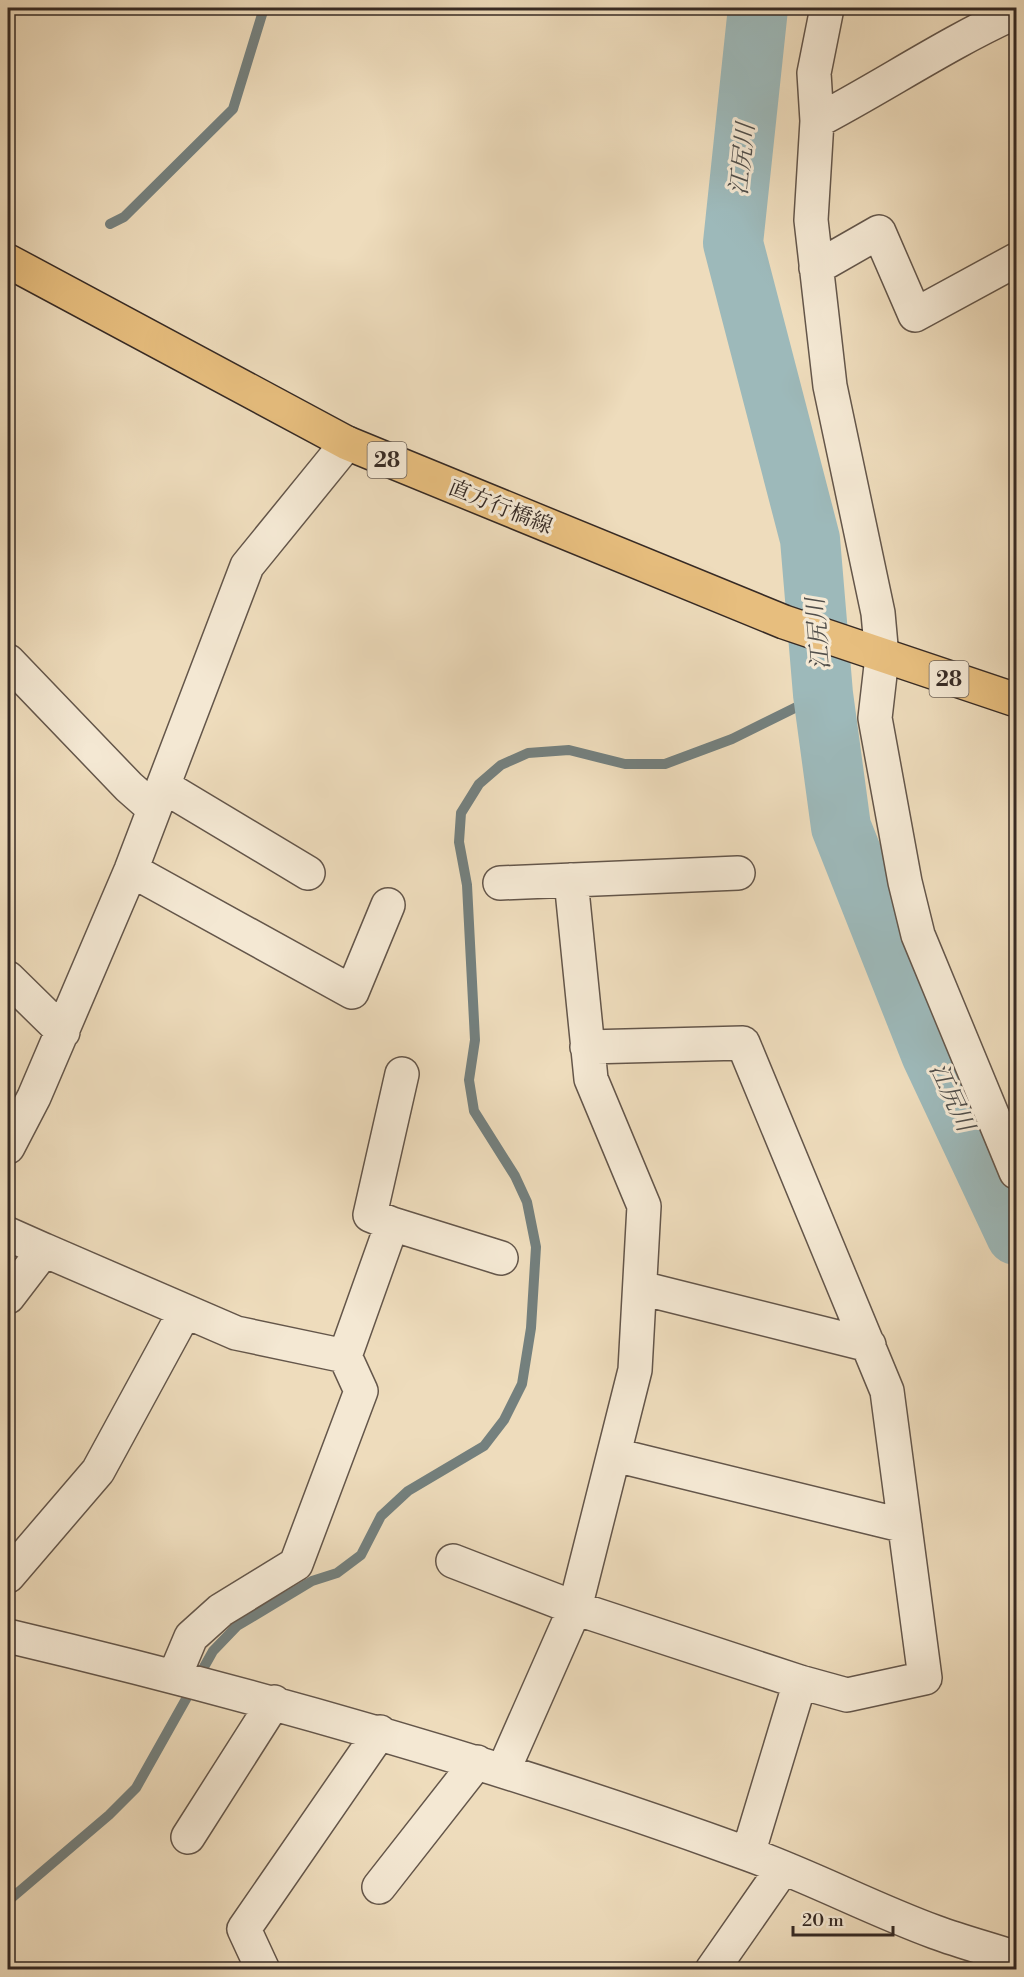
<svg xmlns="http://www.w3.org/2000/svg" width="1024" height="1977" font-family="'Libre Bodoni','Noto Serif JP',serif">
  <style>
    .lines { fill: none; stroke-linecap: round; stroke-linejoin: round }
    .stream { stroke: #74807e; stroke-width: 10 }
    .river { stroke: #9db9ba; stroke-width: 60 }
    .minor-casing { stroke: #64564a; stroke-width: 36 }
    .major-casing { stroke: #362a24; stroke-width: 36 }
    .minor { stroke: #f4e8d3; stroke-width: 33 }
    .major { stroke: #e7be7e; stroke-width: 33 }
    .labels { text-anchor: middle; stroke-width: 6; stroke-linejoin: round; paint-order: stroke }
    .shield { fill: #f4e8d3; stroke: #6f6358; stroke-width: 1.5 }
    .shield-label { font-size: 21px; font-weight: bold; fill: #362a24 }
    .street-label { font-size: 22px; fill: #362a24; stroke: #f4e8d3 }
    .water-label { font-size: 24px; font-style: italic; fill: #504e4a; stroke: #f4e8d3 }
  </style>
  <rect width="100%" height="100%" fill="#eedcbc"/>
  <filter id="stains"><feTurbulence type="fractalNoise" baseFrequency=".00333" numOctaves="4"/><feColorMatrix values="0 0 0 0 .2 0 0 0 0 .09 0 0 0 0 .02 0 0 0 .5 -.17"/></filter>
  <radialGradient id="worn" r=".72"><stop offset=".6" stop-color="#630" stop-opacity="0"/><stop offset="1" stop-color="#630" stop-opacity=".3"/></radialGradient>
  <g class="lines">
    <!-- stream -->
    <path class="stream" d="M 110,224 L 124,217 L 233,109 L 264,8
      M 8,1901 L 109,1815 L 136,1788 L 213,1651 L 237,1626 L 312,1581 L 337,1573 L 361,1555 L 381,1516 L 408,1491 L 484,1446 L 504,1420 L 522,1384 L 531,1328 L 536,1247 L 527,1202 L 515,1176 L 474,1111 L 469,1080 L 475,1040 L 467,885 L 459,842 L 461,813 L 479,784 L 501,765 L 528,753 L 569,750 L 625,764 L 665,764 L 732,739 L 823,694"/>
    <!-- river -->
    <path class="river" d="M 758,8 L 733,243 L 810,539 L 823,694 L 841,827 L 931,1054 L 1016,1235"/>
    <defs>
      <path id="minor" d="M 827,8 L 814,73 L 817,121 L 811,220 L 830,386 L 878,613 L 882,657 L 875,718 L 905,882 L 918,935 L 1016,1172
        M 817,121 C 884,86 947,43 1016,12
        M 816,268 L 879,232 L 915,315 L 1016,260
        M 8,661 L 129,787 L 154,809
        M 163,786 L 308,873
        M 131,870 L 352,992 L 388,905
        M 500,883 L 738,873
        M 8,978 L 63,1032
        M 8,1147 L 34,1097 L 131,870 L 247,566 L 347,443
        M 392,1224 L 501,1258
        M 8,1234 L 44,1250 L 8,1297
        M 44,1250 L 236,1333 L 345,1356 L 361,1391 L 296,1564 L 221,1610 L 191,1637 L 175,1675
        M 641,1288 L 869,1345
        M 345,1356 L 392,1224 L 370,1215 L 402,1074
        M 615,1455 L 905,1526
        M 453,1561 L 575,1608 L 800,1682 L 847,1695 L 925,1678 L 887,1391 L 743,1043 L 587,1047
        M 8,1576 L 98,1471 L 184,1313
        M 8,1636 C 258,1695 506,1766 748,1854 C 812,1877 872,1909 935,1932 C 962,1942 989,1949 1016,1958
        M 503,1771 L 575,1608 L 635,1370 L 644,1206 L 591,1079 L 571,880
        M 188,1837 L 274,1702
        M 748,1854 L 800,1682
        M 379,1887 L 477,1762
        M 263,1970 L 244,1929 L 380,1732
        M 712,1970 L 783,1868"/>
      <path id="major" d="M 8,261 L 347,443 L 784,622 L 1016,700"/>
    </defs>
    <!-- minor casing -->
    <use href="#minor" class="minor-casing"/>
    <!-- major casing -->
    <use href="#major" class="major-casing"/>
    <!-- minor -->
    <use href="#minor" class="minor"/>
    <!-- major -->
    <use href="#major" class="major"/>
  </g>
  <g class="labels">
    <!-- shield labels -->
    <g class="shield">
      <rect x="367.5" y="442" width="39" height="36" rx="4.5"/>
      <rect x="929.5" y="661" width="39" height="36" rx="4.5"/>
    </g>
    <g class="shield-label">
      <text x="387" y="467">28</text>
      <text x="949" y="686">28</text>
    </g>
    <!-- street labels -->
    <g class="street-label">
      <text transform="translate(501 506) rotate(22)" y="8">直方行橋線</text>
    </g>
    <!-- water labels -->
    <g class="water-label">
      <text transform="translate(742 159) rotate(-84)" y="8">江尻川</text>
      <text transform="translate(818 634) rotate(-95)" y="8">江尻川</text>
      <text transform="translate(952 1097) rotate(65)" y="8">江尻川</text>
    </g>
  </g>
  <!-- margin -->
  <rect width="1024" height="1977" fill="none" stroke="#eedcbc" stroke-width="30"/>
  <rect x="9" y="9" width="1006" height="1959" fill="none" stroke="#362a24" stroke-width="3"/>
  <rect x="15" y="15" width="994" height="1947" fill="none" stroke="#362a24" stroke-width="1.5"/>
  <!-- scale -->
  <path d="M793 1926v9h100v-9" fill="none" stroke="#362a24" stroke-width="3"/>
  <text x="802" y="1926" font-size="18" fill="#362a24" stroke="#f4e8d3" stroke-width="4.5" paint-order="stroke">20 m</text>
  <rect width="100%" height="100%" filter="url(#stains)"/>
  <rect width="100%" height="100%" fill="url(#worn)"/>
</svg>
